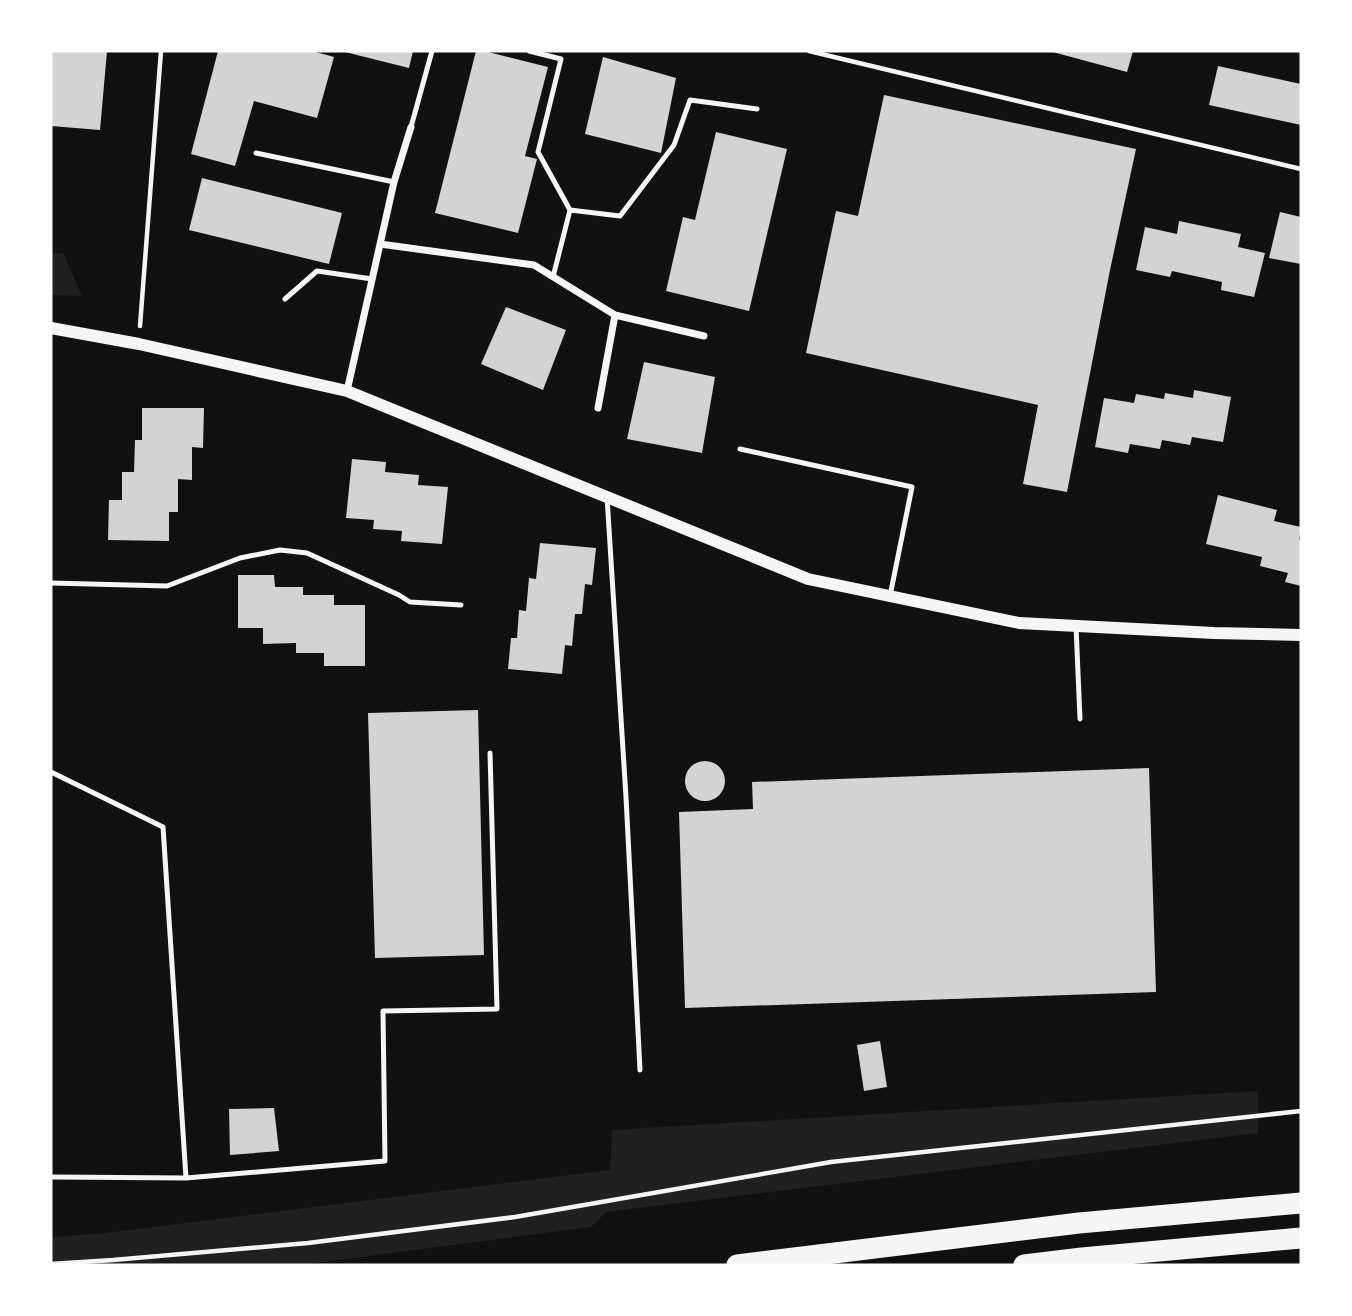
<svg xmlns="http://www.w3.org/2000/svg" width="1352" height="1316" font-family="Inter,sans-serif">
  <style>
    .green { fill: #202020 }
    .building { fill: #d3d3d3 }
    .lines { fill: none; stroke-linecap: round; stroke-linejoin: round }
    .path { stroke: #f5f5f5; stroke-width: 4.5 }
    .service { stroke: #f5f5f5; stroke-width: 5 }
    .minor { stroke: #f5f5f5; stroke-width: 7 }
    .tertiary { stroke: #f5f5f5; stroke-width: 12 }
    .motorway { stroke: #f5f5f5; stroke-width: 21 }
  </style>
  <rect width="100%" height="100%" fill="#111"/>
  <!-- green -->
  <path class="green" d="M 51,253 L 63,253 L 82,296 L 51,295 Z
    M 1258,1091 L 1258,1133 L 606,1212 L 591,1227 L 300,1265 L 51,1265 L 51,1237 L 106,1233 L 610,1170 L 612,1130 Z"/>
  <!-- building -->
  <path class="building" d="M 51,51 L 107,51 L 100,130 L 51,126 Z
    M 218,51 L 312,51 L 334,57 L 317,118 L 254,101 L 235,166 L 191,154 Z
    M 341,51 L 413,51 L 409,68 Z
    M 476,51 L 484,51 L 548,67 L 525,156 L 537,159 L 518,233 L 435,213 Z
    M 1049,51 L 1133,51 L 1127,72 Z
    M 603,57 L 676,78 L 661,153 L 585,134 Z
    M 1218,66 L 1301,84 L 1301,125 L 1209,105 Z
    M 884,95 L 1136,149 L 1110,270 L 1067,492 L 1023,484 L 1038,405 L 806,353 L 836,211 L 858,216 Z
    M 716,132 L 787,149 L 749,311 L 666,291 L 683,217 L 695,220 Z
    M 202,178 L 342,213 L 329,264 L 189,230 Z
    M 1280,212 L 1301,217 L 1301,264 L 1269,258 Z
    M 1179,221 L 1241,234 L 1238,247 L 1265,253 L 1254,297 L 1221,290 L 1222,282 L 1172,271 L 1170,277 L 1136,270 L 1145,227 L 1177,234 Z
    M 506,307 L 566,330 L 543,390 L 481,364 Z
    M 644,362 L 715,377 L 702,453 L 627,439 Z
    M 1194,390 L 1231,397 L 1223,442 L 1192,437 L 1190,445 L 1162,440 L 1160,449 L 1130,444 L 1128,453 L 1095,447 L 1104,398 L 1134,403 L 1136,394 L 1164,399 L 1165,393 L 1193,398 Z
    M 142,408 L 204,408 L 203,448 L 192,447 L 192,480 L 178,479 L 178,512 L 169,512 L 169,541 L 108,540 L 109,500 L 122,500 L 122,472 L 134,472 L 135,440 L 142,440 Z
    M 352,459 L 386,462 L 385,472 L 419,475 L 418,485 L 448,487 L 442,544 L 401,541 L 402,531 L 373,529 L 374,520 L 346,518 Z
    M 1218,495 L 1277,510 L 1274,521 L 1301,527 L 1299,540 L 1301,540 L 1301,586 L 1285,582 L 1288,573 L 1260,566 L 1262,557 L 1206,544 Z
    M 540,543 L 596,548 L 592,585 L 585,584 L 582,614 L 575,614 L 572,646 L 565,645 L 562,674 L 508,669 L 511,638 L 517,638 L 519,610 L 526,611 L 529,578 L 536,579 Z
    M 238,575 L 274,575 L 275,587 L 303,587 L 303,595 L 334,595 L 334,605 L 365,605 L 365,666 L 324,666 L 324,653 L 296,653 L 296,643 L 263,644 L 263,628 L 238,628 Z
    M 478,710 L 484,955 L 375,958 L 368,713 Z
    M685 781a20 20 0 1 1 40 0a20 20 0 1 1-40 0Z
    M 1149,768 L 1156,992 L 685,1008 L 679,812 L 753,809 L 752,782 Z
    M 880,1041 L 887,1087 L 864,1091 L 857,1045 Z
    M 274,1108 L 279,1151 L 230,1155 L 229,1109 Z"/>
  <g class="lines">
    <!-- path -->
    <path class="path" d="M 809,51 L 1301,169
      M 140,326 L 161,51
      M 51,1264 L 113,1260 L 308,1243 L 515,1217 L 831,1162 L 1301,1111"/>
    <!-- service -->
    <path class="service" d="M 529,51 L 561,59 L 538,152 L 570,210
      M 411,127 L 432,51
      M 256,153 L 394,182
      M 553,277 L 570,210 L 620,216 L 674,145 L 690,100 L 757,109
      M 285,299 L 317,271 L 372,279
      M 740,449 L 912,487 L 890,596
      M 607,497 L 626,797 L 640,1070
      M 51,583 L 167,586 L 240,558 L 280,550 L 307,553 L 399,595 L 410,602 L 461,605
      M 1076,626 L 1080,719
      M 51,772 L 163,827 L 186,1178 L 385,1161 L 383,1011 L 497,1009 L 490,753
      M 53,1177 L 186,1178"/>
    <!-- minor -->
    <path class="minor" d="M 380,244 L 534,265 L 615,315 L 704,336
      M 347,391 L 394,182 L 411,127
      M 598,408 L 615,315"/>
    <!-- tertiary -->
    <path class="tertiary" d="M 51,328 L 139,344 L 347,391 L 808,579 L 1019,623 L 1214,633 L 1301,635"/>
    <!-- motorway -->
    <path class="motorway" d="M 737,1265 L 1079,1223 L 1301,1203
      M 1024,1265 L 1082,1258 L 1301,1238"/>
  </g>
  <!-- border -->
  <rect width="1352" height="1316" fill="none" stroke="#ffffff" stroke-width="105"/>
</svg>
